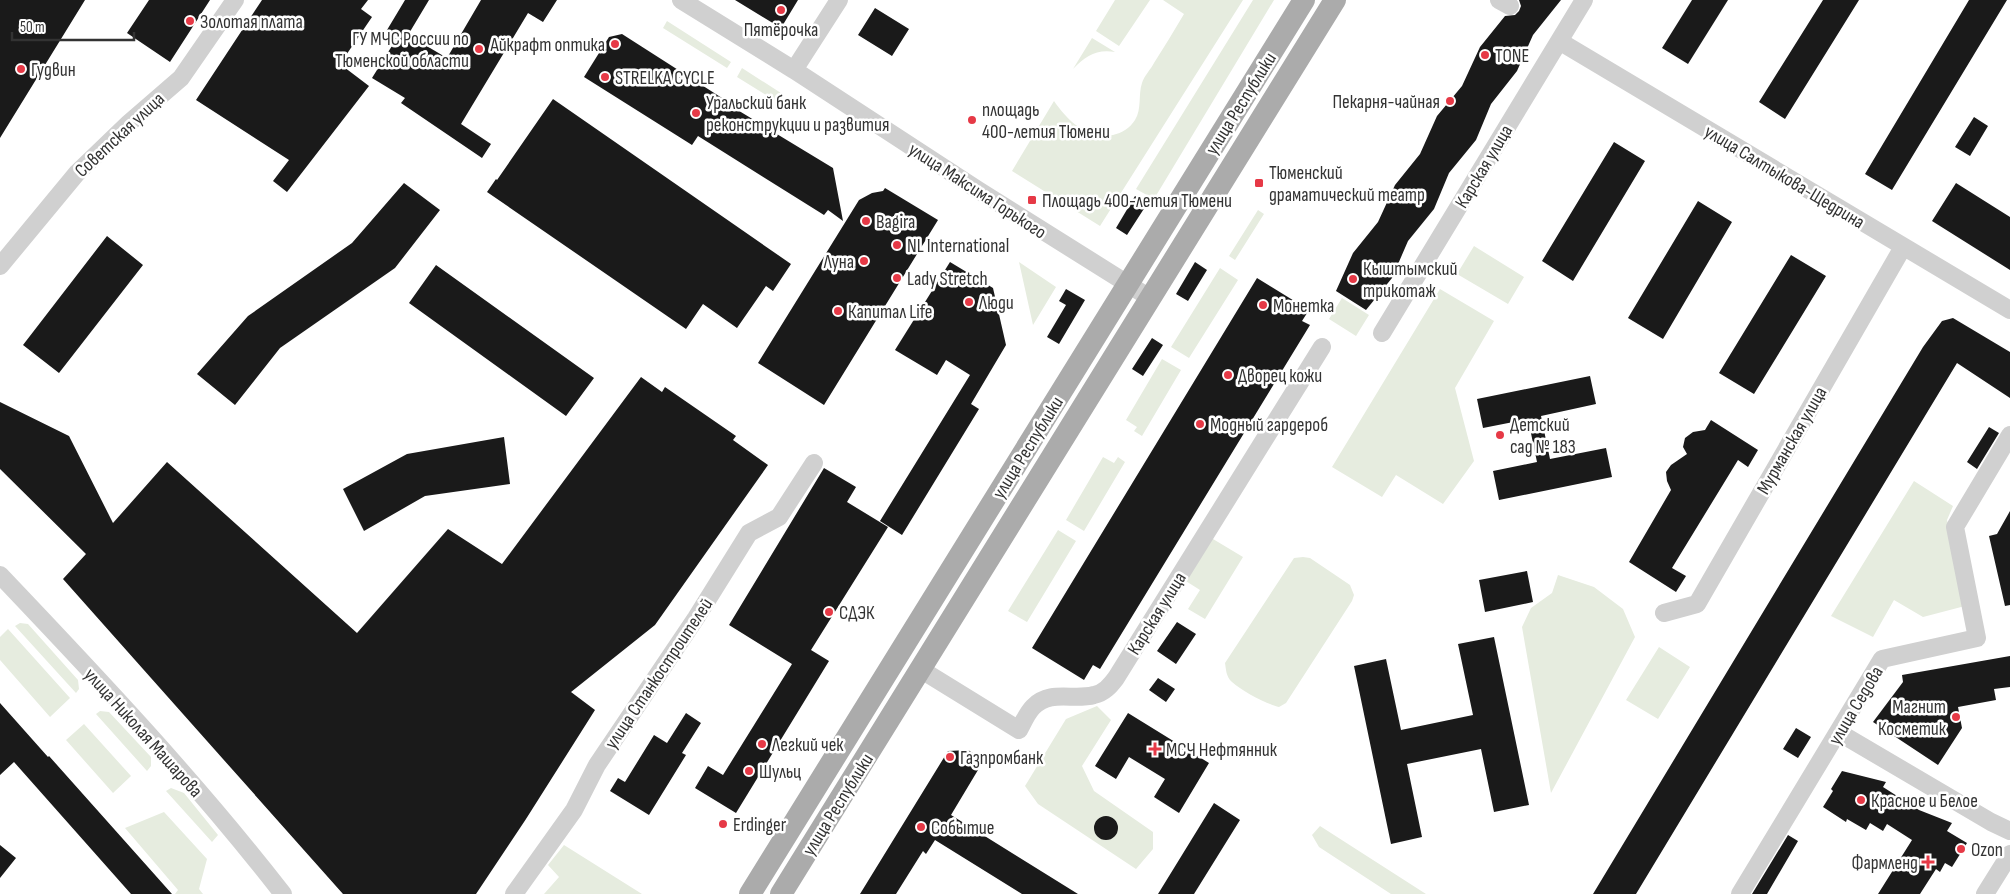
<svg xmlns="http://www.w3.org/2000/svg" width="2010" height="894" font-family="'Sofia Sans Condensed',sans-serif">
  <style>
    .green { fill: #e6ecdf }
    .building { fill: #1a1a1a }
    .lines { fill: none; stroke-linecap: round; stroke-linejoin: round }
    .minor { stroke: #d0d0d0; stroke-width: 18 }
    .major { stroke: #ababab; stroke-width: 22 }
    .poi-dot { fill: #e63946; stroke: #fff; stroke-width: 2 }
    .labels { text-anchor: middle; stroke-width: 5; stroke-linejoin: round; paint-order: stroke }
    .poi-label { font-size: 19px; fill: #333; stroke: #fff; text-anchor: start }
    .street-label { font-size: 19px; fill: #333; stroke: #fff }
  </style>
  <rect width="100%" height="100%" fill="#fff"/>
  <!-- green -->
  <path class="green" d="M 1115,0 L 1150,0 L 1119,46 L 1096,31 Z
    M 1163,0 L 1243,0 L 1100,226 L 1012,171 L 1054,101 C 1067,120 1087,140 1113,135 C 1122,133 1130,128 1135,120 C 1142,109 1138,95 1142,83 C 1144,76 1151,69 1154,63 C 1164,47 1174,31 1184,14 Z
    M 1253,0 L 1274,0 L 1154,199 L 1136,189 Z
    M 667,21 L 731,62 L 727,68 L 663,28 Z
    M 1092,38 L 1115,52 C 1096,49 1086,56 1073,69 Z
    M 742,68 L 784,95 L 779,103 L 737,77 Z
    M 1258,210 L 1264,214 L 1235,260 L 1229,256 Z
    M 1474,246 L 1524,277 L 1508,304 L 1457,274 Z
    M 1019,262 L 1056,287 L 1033,325 Z
    M 1220,268 L 1238,280 L 1189,358 L 1171,347 Z
    M 1440,289 L 1494,321 L 1455,388 L 1474,461 L 1443,504 L 1396,475 L 1382,497 L 1332,467 Z
    M 1342,298 L 1369,315 L 1356,336 L 1329,319 Z
    M 1162,359 L 1181,370 L 1142,436 L 1134,431 L 1137,427 L 1126,420 Z
    M 1103,457 L 1114,463 L 1118,457 L 1125,462 L 1084,531 L 1066,520 Z
    M 1914,481 L 1953,506 L 1947,520 L 1965,606 L 1923,617 L 1894,600 L 1873,637 L 1831,616 Z
    M 1058,530 L 1076,541 L 1027,622 L 1008,611 Z
    M 1208,536 L 1243,557 L 1205,619 L 1188,609 L 1200,590 L 1181,578 Z
    M 1303,557 L 1310,558 L 1350,585 L 1354,595 L 1352,601 L 1286,703 L 1279,707 C 1266,704 1242,691 1232,682 C 1226,677 1226,669 1225,663 L 1294,558 Z
    M 1558,575 L 1594,587 L 1623,609 L 1635,637 L 1551,793 L 1522,627 L 1531,608 L 1552,593 Z
    M 20,623 L 28,624 L 78,680 L 79,689 L 76,693 L 15,626 Z
    M 8,629 L 70,698 L 50,717 L 0,660 L 0,637 Z
    M 1659,647 L 1690,667 L 1658,719 L 1626,700 Z
    M 1097,706 L 1111,720 L 1082,766 L 1094,791 L 1153,832 L 1153,849 L 1136,869 L 1038,804 L 1025,786 L 1066,719 Z
    M 100,711 L 109,712 L 151,757 L 151,766 L 147,771 L 96,714 Z
    M 84,724 L 131,776 L 113,793 L 66,740 Z
    M 171,788 L 184,793 L 218,835 L 212,842 L 166,791 Z
    M 164,812 L 207,859 L 199,889 L 203,894 L 175,894 L 178,890 L 125,828 Z
    M 1320,826 L 1426,894 L 1391,894 L 1319,847 L 1312,835 Z
    M 564,845 L 642,894 L 544,894 L 559,877 L 548,865 Z"/>
  <!-- building -->
  <path class="building" d="M 0,0 L 85,0 L 0,138 Z
    M 149,0 L 210,0 L 170,62 L 127,33 Z
    M 262,0 L 368,0 L 361,9 L 372,17 L 340,64 L 369,86 L 287,192 L 273,181 L 289,160 L 196,100 Z
    M 405,0 L 429,0 L 408,35 L 447,58 L 481,0 L 557,0 L 543,22 L 528,13 L 461,124 L 491,144 L 482,158 L 401,103 L 405,98 L 372,78 L 395,41 L 384,35 Z
    M 735,0 L 798,0 L 781,28 Z
    M 1519,0 L 1561,0 L 1533,35 L 1517,71 L 1491,104 L 1476,140 L 1449,173 L 1434,209 L 1408,241 L 1392,278 L 1366,310 L 1336,291 L 1353,253 L 1378,222 L 1395,185 L 1420,154 L 1437,116 L 1462,86 L 1480,47 L 1505,16 L 1515,15 L 1519,11 L 1521,6 Z
    M 1692,0 L 1728,0 L 1688,64 L 1662,48 Z
    M 1823,0 L 1859,0 L 1785,119 L 1759,102 Z
    M 1969,0 L 2007,0 L 1892,190 L 1865,174 Z
    M 875,8 L 909,29 L 892,56 L 858,35 Z
    M 622,34 L 722,98 L 721,100 L 833,168 L 843,221 L 828,210 L 824,215 L 698,136 L 692,145 L 584,77 L 609,37 Z
    M 553,99 L 791,264 L 773,291 L 766,286 L 737,328 L 703,304 L 686,329 L 487,192 L 496,179 L 497,180 Z
    M 1974,117 L 1988,126 L 1970,156 L 1955,147 Z
    M 1614,142 L 1645,161 L 1573,281 L 1542,261 Z
    M 404,183 L 440,210 L 395,268 L 280,348 L 235,405 L 197,374 L 248,316 L 352,243 Z
    M 1956,183 L 2010,217 L 2010,270 L 1932,221 Z
    M 885,188 L 938,220 L 824,405 L 758,363 L 859,200 L 872,193 L 883,191 Z
    M 1135,196 L 1147,204 L 1127,235 L 1116,228 Z
    M 1698,201 L 1732,222 L 1663,339 L 1628,318 Z
    M 107,236 L 143,265 L 59,373 L 23,345 Z
    M 1791,255 L 1826,276 L 1754,394 L 1719,373 Z
    M 950,262 L 993,288 L 1006,345 L 971,404 L 979,409 L 902,535 L 880,521 L 970,375 L 946,360 L 937,375 L 895,350 Z
    M 1195,262 L 1207,270 L 1188,301 L 1176,294 Z
    M 436,265 L 594,378 L 566,416 L 409,303 Z
    M 1257,278 L 1309,310 L 1302,321 L 1310,325 L 1100,669 L 1093,665 L 1084,680 L 1032,648 Z
    M 1066,289 L 1085,300 L 1059,344 L 1047,337 L 1066,305 L 1059,301 Z
    M 1953,318 L 2010,352 L 2010,398 L 1957,363 L 1636,894 L 1593,894 L 1923,347 L 1942,321 Z
    M 1152,338 L 1163,345 L 1143,376 L 1132,369 Z
    M 1590,376 L 1596,404 L 1541,416 L 1550,459 L 1606,448 L 1612,477 L 1499,500 L 1493,471 L 1537,462 L 1528,419 L 1483,428 L 1477,399 Z
    M 641,377 L 662,392 L 665,387 L 736,436 L 733,440 L 768,465 L 655,625 L 571,692 L 595,710 L 526,819 L 476,894 L 343,894 L 63,579 L 86,554 L 0,469 L 0,402 L 69,436 L 113,523 L 167,462 L 357,633 L 448,529 L 502,564 Z
    M 1711,420 L 1758,450 L 1748,467 L 1738,460 L 1672,568 L 1686,576 L 1676,592 L 1629,562 L 1671,490 L 1667,481 L 1666,472 L 1671,465 L 1687,454 L 1683,447 L 1685,438 L 1693,432 L 1705,430 Z
    M 1989,427 L 1999,433 L 1977,469 L 1967,462 Z
    M 504,437 L 510,484 L 425,496 L 364,531 L 343,489 L 407,454 Z
    M 824,468 L 856,487 L 847,502 L 888,527 L 811,650 L 829,661 L 736,813 L 695,788 L 708,766 L 723,775 L 792,664 L 729,625 Z
    M 2010,511 L 2010,605 L 2005,606 L 1989,536 L 1997,534 Z
    M 1527,571 L 1533,602 L 1485,612 L 1479,580 Z
    M 1177,622 L 1196,634 L 1176,664 L 1157,651 Z
    M 1494,637 L 1529,805 L 1494,812 L 1481,749 L 1407,764 L 1422,837 L 1391,844 L 1354,666 L 1386,659 L 1401,730 L 1473,715 L 1458,644 Z
    M 2010,656 L 2010,687 L 1994,689 L 1996,700 L 1958,707 L 1962,728 L 1938,765 L 1873,722 L 1903,682 L 1902,675 Z
    M 1158,678 L 1175,689 L 1166,702 L 1149,690 Z
    M 0,703 L 48,757 L 49,756 L 172,894 L 131,894 L 14,762 L 0,775 Z
    M 686,713 L 701,723 L 682,753 L 686,755 L 649,815 L 610,791 L 618,778 L 625,782 L 654,735 L 667,743 Z
    M 1128,713 L 1209,763 L 1179,813 L 1154,797 L 1165,779 L 1129,757 L 1116,779 L 1095,766 Z
    M 1796,728 L 1811,737 L 1798,758 L 1783,749 Z
    M 968,750 L 984,760 L 951,815 L 1078,894 L 1022,894 L 935,840 L 926,854 L 923,851 L 896,894 L 860,894 L 948,751 Z
    M 1842,771 L 1886,782 L 1883,787 L 1919,810 L 1952,823 L 1947,831 L 1967,843 L 1952,867 L 1945,863 L 1940,872 L 1936,869 L 1920,894 L 1878,894 L 1912,840 L 1887,824 L 1883,831 L 1870,823 L 1866,830 L 1847,819 L 1846,822 L 1823,807 L 1833,791 L 1831,789 Z
    M 1214,803 L 1240,820 L 1194,894 L 1158,894 Z
    M1094 828a12 12 0 1 1 24 0a12 12 0 1 1-24 0Z
    M 1788,835 L 1798,841 L 1767,894 L 1752,894 Z
    M 0,845 L 16,858 L 0,878 Z"/>
  <g class="lines">
    <!-- minor -->
    <path class="minor" d="M 681,0 L 794,70 L 978,190 L 1150,298
      M 1499,0 L 1510,6
      M 1559,41 L 2010,310
      M 794,70 L 839,0
      M 0,266 L 77,173 L 129,123 L 181,78 L 235,0
      M 1382,333 L 1584,0
      M 0,575 C 98,678 196,782 283,894
      M 1664,613 L 1697,604 L 1903,247
      M 920,669 L 1019,730 C 1023,723 1027,713 1033,707 C 1051,689 1073,701 1094,695 C 1104,693 1110,686 1116,678 L 1322,347
      M 1838,732 L 1991,822 L 2010,831
      M 514,894 L 574,810 L 597,765 L 696,618 L 749,533 L 779,517 L 814,463
      M 1740,894 L 1882,659 L 1977,638 L 1955,527 L 2010,435
      M 1985,894 L 2010,854"/>
    <!-- major -->
    <path class="major" d="M 750,894 L 1304,0
      M 781,894 L 1335,0"/>
  </g>
  <!-- markers -->
  <g class="poi-dot">
    <circle cx="781" cy="10" r="5"/>
    <circle cx="190" cy="21" r="5"/>
    <circle cx="615" cy="44" r="5"/>
    <circle cx="479" cy="49" r="5"/>
    <circle cx="1485" cy="55" r="5"/>
    <circle cx="21" cy="69" r="5"/>
    <circle cx="605" cy="77" r="5"/>
    <circle cx="1450" cy="101" r="5"/>
    <circle cx="696" cy="113" r="5"/>
    <circle cx="972" cy="120" r="5"/>
    <rect x="1254" y="178" width="10" height="10" rx="2.5"/>
    <rect x="1027" y="195" width="10" height="10" rx="2.5"/>
    <circle cx="866" cy="221" r="5"/>
    <circle cx="897" cy="245" r="5"/>
    <circle cx="864" cy="261" r="5"/>
    <circle cx="897" cy="278" r="5"/>
    <circle cx="1353" cy="279" r="5"/>
    <circle cx="969" cy="302" r="5"/>
    <circle cx="1263" cy="305" r="5"/>
    <circle cx="838" cy="311" r="5"/>
    <circle cx="1228" cy="375" r="5"/>
    <circle cx="1200" cy="424" r="5"/>
    <circle cx="1500" cy="435" r="5"/>
    <circle cx="829" cy="612" r="5"/>
    <circle cx="1956" cy="717" r="5"/>
    <circle cx="762" cy="744" r="5"/>
    <path d="M1152.5 741.5h5v5h5v5h-5v5h-5v-5h-5v-5h5z"/>
    <circle cx="950" cy="757" r="5"/>
    <circle cx="749" cy="771" r="5"/>
    <circle cx="1861" cy="800" r="5"/>
    <circle cx="723" cy="824" r="5"/>
    <circle cx="921" cy="827" r="5"/>
    <circle cx="1961" cy="849" r="5"/>
    <path d="M1925.5 854.5h5v5h5v5h-5v5h-5v-5h-5v-5h5z"/>
  </g>
  <g class="labels">
    <!-- poi labels -->
    <g class="poi-label">
      <text x="200" y="28">Золотая плата</text>
      <text x="781" y="36" text-anchor="middle">Пятёрочка</text>
      <text x="469" y="45" text-anchor="end">ГУ МЧС России по<tspan x="469" dy="22">Тюменской области</tspan></text>
      <text x="605" y="51" text-anchor="end">Айкрафт оптика</text>
      <text x="1495" y="62">TONE</text>
      <text x="31" y="76">Гудвин</text>
      <text x="615" y="84">STRELKA CYCLE</text>
      <text x="1440" y="108" text-anchor="end">Пекарня-чайная</text>
      <text x="706" y="109">Уральский банк<tspan x="706" dy="22">реконструкции и развития</tspan></text>
      <text x="982" y="116">площадь<tspan x="982" dy="22">400-летия Тюмени</tspan></text>
      <text x="1269" y="179">Тюменский<tspan x="1269" dy="22">драматический театр</tspan></text>
      <text x="1042" y="207">Площадь 400-летия Тюмени</text>
      <text x="876" y="228">Bagira</text>
      <text x="907" y="252">NL International</text>
      <text x="854" y="268" text-anchor="end">Луна</text>
      <text x="1363" y="275">Кыштымский<tspan x="1363" dy="22">трикотаж</tspan></text>
      <text x="907" y="285">Lady Stretch</text>
      <text x="979" y="309">Люди</text>
      <text x="1273" y="312">Монетка</text>
      <text x="848" y="318">Капитал Life</text>
      <text x="1238" y="382">Дворец кожи</text>
      <text x="1210" y="431">Модный гардероб</text>
      <text x="1510" y="431">Детский<tspan x="1510" dy="22">сад № 183</tspan></text>
      <text x="839" y="619">СДЭК</text>
      <text x="1946" y="713" text-anchor="end">Магнит<tspan x="1946" dy="22">Косметик</tspan></text>
      <text x="772" y="751">Легкий чек</text>
      <text x="1166" y="756">МСЧ Нефтянник</text>
      <text x="960" y="764">Газпромбанк</text>
      <text x="759" y="778">Шульц</text>
      <text x="1871" y="807">Красное и Белое</text>
      <text x="733" y="831">Erdinger</text>
      <text x="931" y="834">Событие</text>
      <text x="1971" y="856">Ozon</text>
      <text x="1918" y="869" text-anchor="end">Фармленд</text>
    </g>
    <!-- street labels -->
    <g class="street-label">
      <text transform="translate(1240 103) rotate(-58)" y="7">улица Республики</text>
      <text transform="translate(119 134) rotate(-43)" y="7">Советская улица</text>
      <text transform="translate(1483 166) rotate(-59)" y="7">Карская улица</text>
      <text transform="translate(1785 176) rotate(31)" y="7">улица Салтыкова-Щедрина</text>
      <text transform="translate(978 190) rotate(33)" y="7">улица Максима Горького</text>
      <text transform="translate(1791 440) rotate(-60)" y="7">Мурманская улица</text>
      <text transform="translate(1027 447) rotate(-58)" y="7">улица Республики</text>
      <text transform="translate(1156 613) rotate(-58)" y="7">Карская улица</text>
      <text transform="translate(658 673) rotate(-56)" y="7">улица Станкостроителей</text>
      <text transform="translate(1855 705) rotate(-59)" y="7">улица Седова</text>
      <text transform="translate(144 732) rotate(48)" y="7">улица Николая Машарова</text>
      <text transform="translate(837 804) rotate(-58)" y="7">улица Республики</text>
    </g>
  </g>
  <!-- scale -->
  <path d="M12 32v8h122v-8" fill="none" stroke="#333333" stroke-width="2.5"/>
  <text x="20" y="32" font-size="15" fill="#333333" stroke="#ffffff" stroke-width="4" paint-order="stroke">50 m</text>
</svg>
